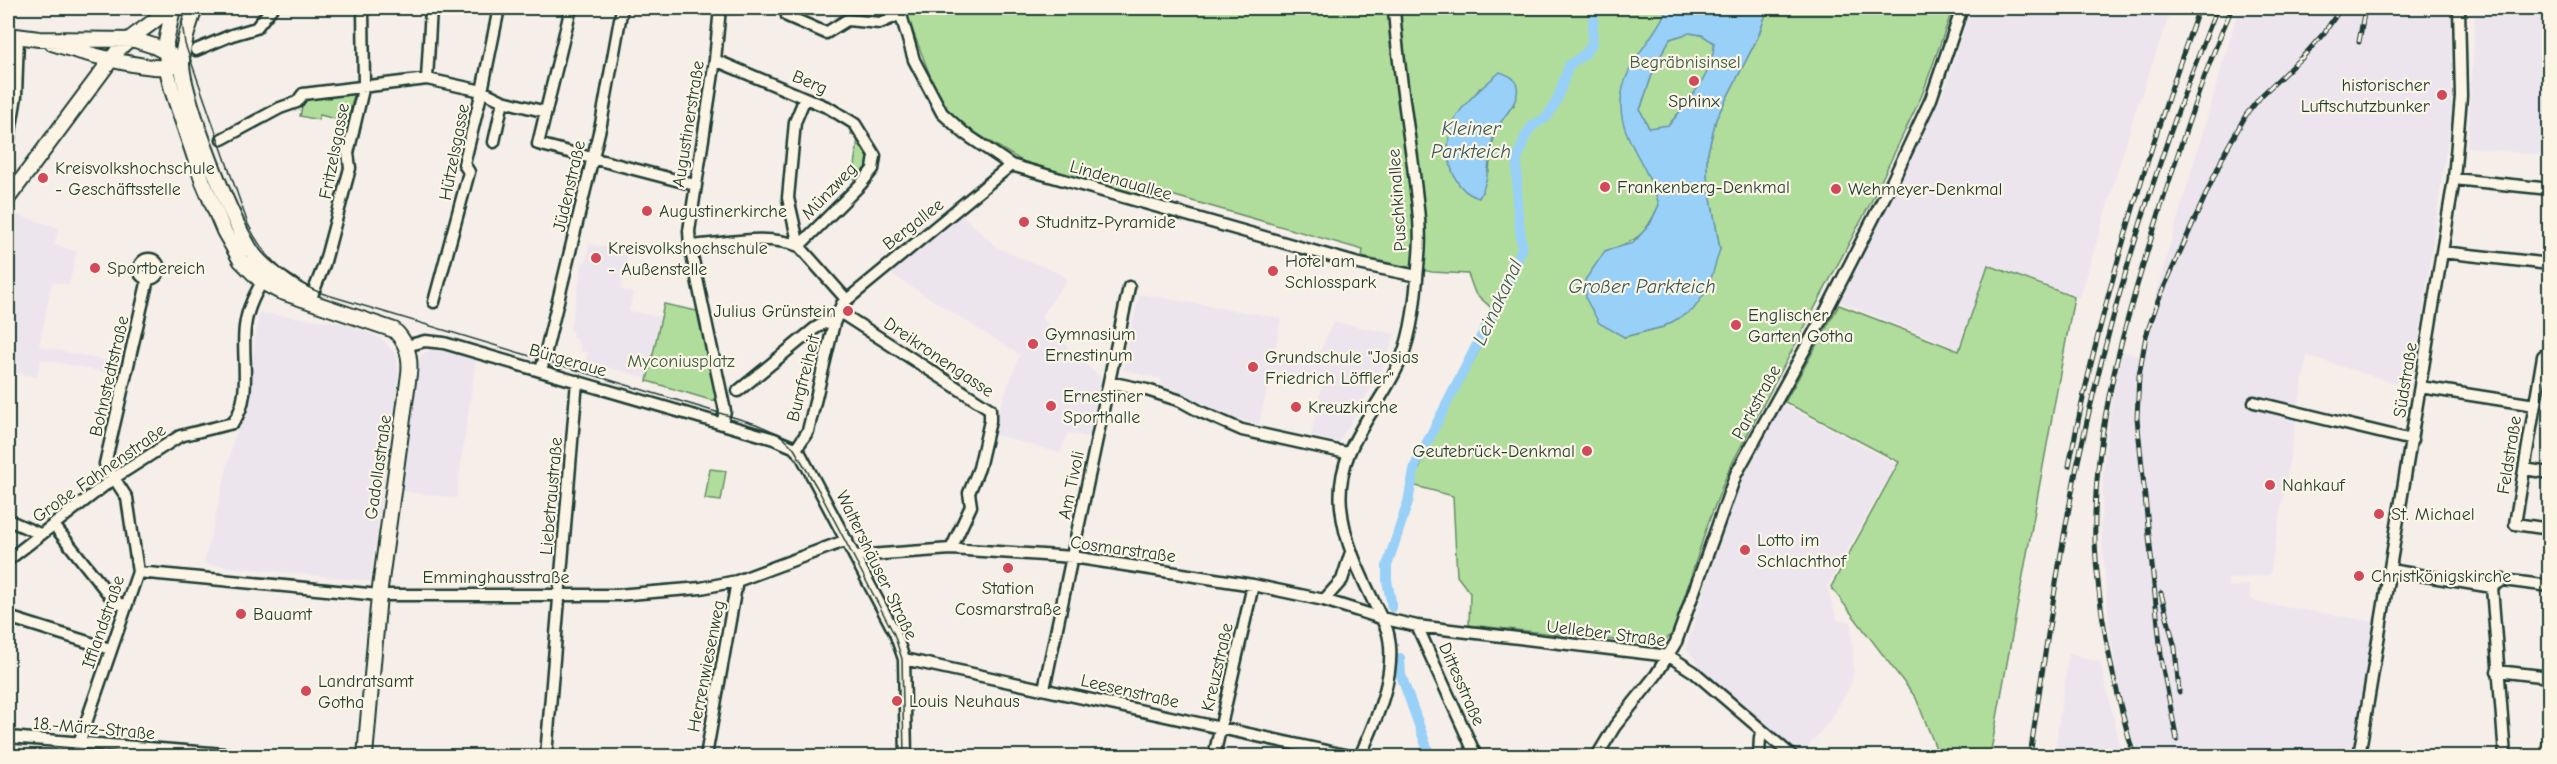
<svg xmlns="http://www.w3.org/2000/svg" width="2557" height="764" font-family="'Comic Neue',sans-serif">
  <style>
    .built { fill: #ece5ee }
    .green { fill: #b0dd9c; stroke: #688d68; stroke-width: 1.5; fill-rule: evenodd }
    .water { fill: #99d0f8; stroke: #6895aa; stroke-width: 1.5; fill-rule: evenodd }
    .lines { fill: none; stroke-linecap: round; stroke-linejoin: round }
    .canal { stroke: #99d0f8; stroke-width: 10 }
    .minor-casing { stroke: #1f3d34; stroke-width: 15 }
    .major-casing { stroke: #1f3d34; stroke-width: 18 }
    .minor { stroke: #fcf5e5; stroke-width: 10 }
    .major { stroke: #fcf5e5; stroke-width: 14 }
    .tram { stroke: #1f3d34; stroke-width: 1.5 }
    .rail-casing { stroke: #1f3d34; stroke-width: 5 }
    .rail { stroke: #fcf5e5; stroke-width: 3; stroke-dasharray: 9; stroke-linecap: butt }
    .poi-dot { fill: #d1495b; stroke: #fcf5e5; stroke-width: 2 }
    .labels { text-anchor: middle; stroke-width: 4.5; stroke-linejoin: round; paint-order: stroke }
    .park-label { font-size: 18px; fill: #3c5d49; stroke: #fcf5e5 }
    .street-label { font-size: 18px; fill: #1f3d34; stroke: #fcf5e5 }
    .poi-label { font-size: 18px; fill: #1f3d34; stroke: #fcf5e5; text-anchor: start }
    .water-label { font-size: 20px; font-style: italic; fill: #375a5b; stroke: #fcf5e5 }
  </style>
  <rect width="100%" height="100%" fill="#f5eee9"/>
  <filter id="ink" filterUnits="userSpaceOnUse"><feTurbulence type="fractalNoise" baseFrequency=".0167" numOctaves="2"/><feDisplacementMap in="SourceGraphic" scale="12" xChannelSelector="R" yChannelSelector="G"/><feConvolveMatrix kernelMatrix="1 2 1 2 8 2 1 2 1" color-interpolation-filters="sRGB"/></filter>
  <g filter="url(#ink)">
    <!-- built -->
    <path class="built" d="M 1970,8 L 2172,8 L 2135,112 L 2080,298 L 2045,285 L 2045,283 L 2044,285 L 1988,264 L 1959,349 L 1840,302 L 1947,84 Z
      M 2239,8 L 2451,8 L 2452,109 L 2412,386 L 2385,380 L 2307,356 L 2270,575 L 2228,579 L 2228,587 L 2249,585 L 2251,599 L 2256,602 L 2375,622 L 2351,756 L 2139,756 L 2133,741 L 2120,694 L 2109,625 L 2101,527 L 2104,462 L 2112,403 L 2122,352 L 2146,357 L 2154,300 Z
      M 2473,8 L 2549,8 L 2549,156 L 2467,147 L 2475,28 Z
      M 8,212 L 59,228 L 54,245 L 77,251 L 69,285 L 52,282 L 39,346 L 120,364 L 118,375 L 41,359 L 37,377 L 8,371 Z
      M 962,215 L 997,248 L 1061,274 L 1067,279 L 1041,317 L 1075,355 L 1102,379 L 1089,437 L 1068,433 L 1060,453 L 990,433 L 1020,355 L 888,272 Z
      M 589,244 L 628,251 L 621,290 L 633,293 L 629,311 L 660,317 L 646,378 L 586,361 L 588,353 L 580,350 L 581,345 L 577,343 L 578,339 L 572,337 L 573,331 L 570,330 L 583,262 L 586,262 Z
      M 1140,294 L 1281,318 L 1275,350 L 1315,363 L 1333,322 L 1395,334 L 1381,371 L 1339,442 L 1311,436 L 1322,382 L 1271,371 L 1259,424 L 1231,417 L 1161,384 L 1162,379 L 1123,370 L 1125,362 L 1123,361 Z
      M 259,313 L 343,323 L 381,338 L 396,355 L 399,373 L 370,581 L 204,564 L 233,443 L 244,415 Z
      M 432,349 L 476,359 L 456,498 L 401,491 L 417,362 L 425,352 Z
      M 1781,403 L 1896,464 L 1827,587 L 1837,620 L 1851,622 L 1854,668 L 1851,684 L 1831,719 L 1802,754 L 1710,679 L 1686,648 L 1739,480 Z
      M 2069,653 L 2100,662 L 2123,756 L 2054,756 Z"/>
    <!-- green -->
    <path class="green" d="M 904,8 L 1667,8 L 1631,142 L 1653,181 L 1659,205 C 1645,236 1638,241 1605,251 L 1624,337 L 1663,327 L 1692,310 L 1720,249 L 1707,177 L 1707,156 L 1716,119 L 1758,37 L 1768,8 L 1953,8 L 1922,95 L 1871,202 L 1729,469 L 1707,526 L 1673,633 L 1660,645 L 1469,625 L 1470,593 L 1457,576 L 1453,496 L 1412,485 L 1431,441 L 1498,314 L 1475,293 L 1468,274 L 1432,272 L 1362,257 L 1363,250 L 1161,192 L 1157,202 L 1032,167 L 961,124 L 947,110 L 938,96 ZM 1480,88 L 1514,105 C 1494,122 1491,146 1489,171 L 1453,124 Z
      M 1689,33 L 1702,35 L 1715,43 C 1714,76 1688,101 1668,126 L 1649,128 L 1640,110 L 1655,66 L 1670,39 Z
      M 355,91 L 347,122 L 320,115 L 318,120 L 300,116 L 304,99 Z
      M 852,127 L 862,139 L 859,141 L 867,154 L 870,153 L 872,159 L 863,171 L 866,173 L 853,189 L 858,136 L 851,135 Z
      M 1988,265 L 2074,297 L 1990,756 L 1939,756 L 1916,698 L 1831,587 L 1899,462 L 1785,402 L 1839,305 L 1959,351 Z
      M 664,304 L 701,312 L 717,396 L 714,401 L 647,381 Z
      M 710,469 L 726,471 L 721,501 L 705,499 Z
      M 2548,693 L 2550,693 L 2549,756 L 2540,756 Z"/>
    <!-- water -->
    <path class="water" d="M 1667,8 L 1768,8 L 1758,37 L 1716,119 L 1707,156 L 1707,177 L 1720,249 L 1708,289 L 1693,310 L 1663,327 L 1624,337 L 1599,323 L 1586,299 L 1585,280 L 1605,251 L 1633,243 L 1650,224 L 1659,205 C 1646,154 1603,126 1629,71 C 1639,49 1659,30 1667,8 ZM 1689,33 L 1702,35 L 1714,43 C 1714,75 1688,101 1669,125 L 1649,128 L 1640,110 L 1655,66 L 1670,39 Z
      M 1500,72 C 1508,75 1515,77 1517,86 C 1521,103 1499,119 1494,135 C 1487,157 1491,178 1479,198 C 1450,190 1442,149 1453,123 C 1462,103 1484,86 1500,72 Z"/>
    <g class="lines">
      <!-- canal -->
      <path class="canal" d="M 1392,607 L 1387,580 L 1387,566 L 1408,502 L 1415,466 L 1513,274 L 1522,247 L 1517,204 L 1517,160 L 1525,137 L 1532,126 L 1547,117 L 1557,100 L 1569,65 L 1585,54 L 1592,44 L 1594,8
        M 1400,658 L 1401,675 L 1430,756"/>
      <defs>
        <path id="minor" d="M 571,8 L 538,144 L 695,185
          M 720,8 L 715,60 L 689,231 L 690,246 L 725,411 L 722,424
          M 899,8 L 914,60 L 942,113 L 964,133 L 1011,165 L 1359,264 L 1417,276
          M 787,16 L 826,33 L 847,20 L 880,23 L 901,14
          M 196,50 L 232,35 L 256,28 L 272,8
          M 715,60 L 829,108 L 855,124 L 875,156 L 873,169 L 861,184 L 799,246
          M 427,79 L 431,8
          M 222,139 L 280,108 L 297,102 L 303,94 L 427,79 L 482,91 L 503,101 L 546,112
          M 494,142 L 503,101
          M 8,144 L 16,96 L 18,36
          M 2454,179 L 2550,189
          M 690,246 C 724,244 766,233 799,246 L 846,299
          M 799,246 L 788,198 L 795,122 L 805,98
          M 2442,252 L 2550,264
          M139 269a10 10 0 1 1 20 0a10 10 0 1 1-20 0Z
          M 311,298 L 324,265 L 350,168 L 348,153 L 364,85 L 363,8
          M 434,302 L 469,172 L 464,164 L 482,91 L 499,8
          M 838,311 L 990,409 L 990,421 L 979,468 L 969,493 L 971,506 L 951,549
          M 406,346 L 425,341 L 444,343 L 774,439 L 793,447 L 801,455 L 895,633 L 904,659 L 906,756
          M 2550,357 L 2543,356 L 2515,524 L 2550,529
          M 541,371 L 601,124 L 622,8
          M 1109,382 L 1147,390 L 1181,401 L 1201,412 L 1242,430 L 1347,453
          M 2420,387 L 2535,405
          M 738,391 L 814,329 L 824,323 L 834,323
          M 2254,402 L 2412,440
          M 796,449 L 808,431 L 834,323 L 842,304 L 1011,165
          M 2524,469 L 2550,473
          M 8,520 L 40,534
          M 53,524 L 114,601 L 125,606
          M 855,556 L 951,549 L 1073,557 L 1253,585 L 1324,600 L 1381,618 L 1417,626 L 1669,656 L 1694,672 L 1792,756
          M 8,560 L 114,478 L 180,436 L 233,423 C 253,396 241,358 245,327 C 247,308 256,292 266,275
          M 2390,570 L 2492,587 L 2503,580 L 2550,586
          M 138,572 L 379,595 L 617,595 L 701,588 L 737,581 L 847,540
          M 2492,587 L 2505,756
          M 1324,600 L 1342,580 L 1351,552
          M 8,617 L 110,649
          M 1417,626 L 1476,756
          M 904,659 L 1349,756
          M 2497,671 L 2550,677
          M 1044,689 L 1129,287
          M 8,737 L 249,756
          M 78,756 L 79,743 L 138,572 L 127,498 L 105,464 L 148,279
          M 546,756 L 577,381
          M 706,756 L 737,581
          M 1214,756 L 1253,585
          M 1360,756 C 1376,721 1399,669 1387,630 C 1369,590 1345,551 1341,507 C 1335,445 1380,411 1401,359 C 1414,328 1416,289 1419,256 C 1422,226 1416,195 1413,165 C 1406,113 1397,60 1394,8
          M 1597,756 L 1615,726 L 1656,675 L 1676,642 L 1736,474 L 1826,311 L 1892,182 L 1931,99 L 1962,8
          M 1759,756 L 1760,737 L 1763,732
          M 2359,756 L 2454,179 L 2461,96 L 2459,8"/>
        <path id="major" d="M 173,8 L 166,42 L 167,69 L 172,90 L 203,182 L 224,231 L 241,261 L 262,282 L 279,291 L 394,330 C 407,342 411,357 409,374 L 379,595 L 365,756
          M 195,8 C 189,26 182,45 182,65 C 184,100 234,229 255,256 C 269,273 291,285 310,297
          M 8,35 L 39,39 L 135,40 L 154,46 L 173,56
          M 52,43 C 76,51 152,73 174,66
          M 8,198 L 119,49 C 133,33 154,25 168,8"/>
      </defs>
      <!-- minor casing -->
      <use href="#minor" class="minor-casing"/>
      <!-- major casing -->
      <use href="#major" class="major-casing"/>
      <!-- minor -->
      <use href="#minor" class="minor"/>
      <!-- major -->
      <use href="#major" class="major"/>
      <!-- tram -->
      <path class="tram" d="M 184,8 L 182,22 L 185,44 L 248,224 C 263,256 288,280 321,293 L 756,424 L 779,434 L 793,447 L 819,491 L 894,634 L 902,659 L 904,756"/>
      <defs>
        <path id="rail" d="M 2359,42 L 2365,8
          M 2301,59 L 2324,33 L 2341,8
          M 2069,466 C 2099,309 2146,158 2199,8
          M 2161,593 L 2175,648 L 2179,692
          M 2177,740 L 2162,664 L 2137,418 L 2139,376 L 2146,336 L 2158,301 L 2225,152 L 2246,115 L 2262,95 L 2306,53
          M 2030,756 C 2044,659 2058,562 2077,466 C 2110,310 2158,155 2217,8
          M 2134,756 C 2114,687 2098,615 2095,542 C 2092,429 2126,320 2159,213 C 2181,144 2203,74 2232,8"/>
      </defs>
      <!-- rail casing -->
      <use href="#rail" class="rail-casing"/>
      <!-- rail -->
      <use href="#rail" class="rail"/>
    </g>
  </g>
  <!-- markers -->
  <g class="poi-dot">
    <circle cx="1694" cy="81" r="6"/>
    <circle cx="2442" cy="95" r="6"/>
    <circle cx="43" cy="178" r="6"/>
    <circle cx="1605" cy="187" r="6"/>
    <circle cx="1836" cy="189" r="6"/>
    <circle cx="647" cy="211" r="6"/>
    <circle cx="1024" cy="222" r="6"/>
    <circle cx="596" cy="258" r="6"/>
    <circle cx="95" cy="268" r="6"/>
    <circle cx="1273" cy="271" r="6"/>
    <circle cx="848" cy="311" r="6"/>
    <circle cx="1736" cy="325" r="6"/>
    <circle cx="1033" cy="344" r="6"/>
    <circle cx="1253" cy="367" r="6"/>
    <circle cx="1051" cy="406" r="6"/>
    <circle cx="1296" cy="407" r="6"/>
    <circle cx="1587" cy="451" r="6"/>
    <circle cx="2270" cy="485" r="6"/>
    <circle cx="2379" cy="514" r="6"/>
    <circle cx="1745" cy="550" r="6"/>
    <circle cx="1008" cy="568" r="6"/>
    <circle cx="2359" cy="576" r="6"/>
    <circle cx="241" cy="614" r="6"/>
    <circle cx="306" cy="691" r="6"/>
    <circle cx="897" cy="701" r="6"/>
  </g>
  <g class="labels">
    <!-- park labels -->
    <g class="park-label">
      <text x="1685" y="68">Begräbnisinsel</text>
      <text x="681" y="367">Myconiusplatz</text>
    </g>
    <!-- street labels -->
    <g class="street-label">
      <text transform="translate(810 82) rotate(23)" y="6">Berg</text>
      <text transform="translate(688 124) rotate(-81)" y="6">Augustinerstraße</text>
      <text transform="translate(334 151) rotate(-79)" y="6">Fritzelsgasse</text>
      <text transform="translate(454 152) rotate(-79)" y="6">Hützelsgasse</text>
      <text transform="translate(1121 180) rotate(16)" y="6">Lindenauallee</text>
      <text transform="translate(569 186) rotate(-77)" y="6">Jüdenstraße</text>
      <text transform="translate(829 191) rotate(-46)" y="6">Münzweg</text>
      <text transform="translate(1397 200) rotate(-94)" y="6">Puschkinallee</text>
      <text transform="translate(913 224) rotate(-38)" y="6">Bergallee</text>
      <text transform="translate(939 357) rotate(34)" y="6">Dreikronengasse</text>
      <text transform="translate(568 360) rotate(16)" y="6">Bürgeraue</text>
      <text transform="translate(109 376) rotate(-77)" y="6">Bohnstedtstraße</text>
      <text transform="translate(803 378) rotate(-76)" y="6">Burgfreiheit</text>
      <text transform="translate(2405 380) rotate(-81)" y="6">Südstraße</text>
      <text transform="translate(1756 402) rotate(-61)" y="6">Parkstraße</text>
      <text transform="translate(2509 455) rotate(-81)" y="6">Feldstraße</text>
      <text transform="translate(378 467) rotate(-82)" y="6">Gadollastraße</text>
      <text transform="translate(99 473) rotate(-35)" y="6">Große Fahnenstraße</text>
      <text transform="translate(1071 485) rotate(-78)" y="6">Am Tivoli</text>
      <text transform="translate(551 496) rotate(-85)" y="6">Liebetraustraße</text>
      <text transform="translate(1123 549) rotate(8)" y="6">Cosmarstraße</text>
      <text transform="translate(877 565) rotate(64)" y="6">Waltershäuser Straße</text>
      <text x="496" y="583">Emminghausstraße</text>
      <text transform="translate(103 622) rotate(-71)" y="6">Ifflandstraße</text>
      <text transform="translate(1606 633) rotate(7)" y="6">Uelleber Straße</text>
      <text transform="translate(706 666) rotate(-79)" y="6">Herrenwiesenweg</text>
      <text transform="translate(1217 667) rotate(-77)" y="6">Kreuzstraße</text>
      <text transform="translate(1462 684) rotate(66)" y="6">Dittesstraße</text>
      <text transform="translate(1130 691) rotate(13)" y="6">Leesenstraße</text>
      <text transform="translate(94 728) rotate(5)" y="6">18.-März-Straße</text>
    </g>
    <!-- poi labels -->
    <g class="poi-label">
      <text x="2430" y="91" text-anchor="end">historischer<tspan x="2430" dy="21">Luftschutzbunker</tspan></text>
      <text x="1694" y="107" text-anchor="middle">Sphinx</text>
      <text x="55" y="174">Kreisvolkshochschule<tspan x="55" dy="21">- Geschäftsstelle</tspan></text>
      <text x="1617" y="193">Frankenberg-Denkmal</text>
      <text x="1848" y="195">Wehmeyer-Denkmal</text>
      <text x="659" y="217">Augustinerkirche</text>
      <text x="1036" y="228">Studnitz-Pyramide</text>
      <text x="608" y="254">Kreisvolkshochschule<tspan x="608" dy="21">- Außenstelle</tspan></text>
      <text x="1285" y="267">Hotel am<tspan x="1285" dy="21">Schlosspark</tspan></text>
      <text x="107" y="274">Sportbereich</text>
      <text x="836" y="317" text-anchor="end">Julius Grünstein</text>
      <text x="1748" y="321">Englischer<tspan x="1748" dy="21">Garten Gotha</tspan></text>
      <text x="1045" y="340">Gymnasium<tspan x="1045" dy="21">Ernestinum</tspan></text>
      <text x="1265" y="363">Grundschule "Josias<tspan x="1265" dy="21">Friedrich Löffler"</tspan></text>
      <text x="1063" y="402">Ernestiner<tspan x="1063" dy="21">Sporthalle</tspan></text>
      <text x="1308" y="413">Kreuzkirche</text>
      <text x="1575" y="457" text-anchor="end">Geutebrück-Denkmal</text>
      <text x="2282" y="491">Nahkauf</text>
      <text x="2391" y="520">St. Michael</text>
      <text x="1757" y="546">Lotto im<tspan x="1757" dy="21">Schlachthof</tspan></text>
      <text x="2371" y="582">Christkönigskirche</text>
      <text x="1008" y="594" text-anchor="middle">Station<tspan x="1008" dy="21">Cosmarstraße</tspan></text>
      <text x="253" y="620">Bauamt</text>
      <text x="318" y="687">Landratsamt<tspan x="318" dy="21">Gotha</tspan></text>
      <text x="909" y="707">Louis Neuhaus</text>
    </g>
    <!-- water labels -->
    <g class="water-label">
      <text x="1471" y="135">Kleiner<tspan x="1471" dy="23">Parkteich</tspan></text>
      <text x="1642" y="293">Großer Parkteich</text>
      <text transform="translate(1497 302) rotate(-65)" y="7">Leinakanal</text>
    </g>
  </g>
  <!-- margin -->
  <rect width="2557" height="764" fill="none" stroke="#fcf5e5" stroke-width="30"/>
  <rect x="15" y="15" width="2527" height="734" fill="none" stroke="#1f3d34" stroke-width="2" filter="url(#ink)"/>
</svg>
